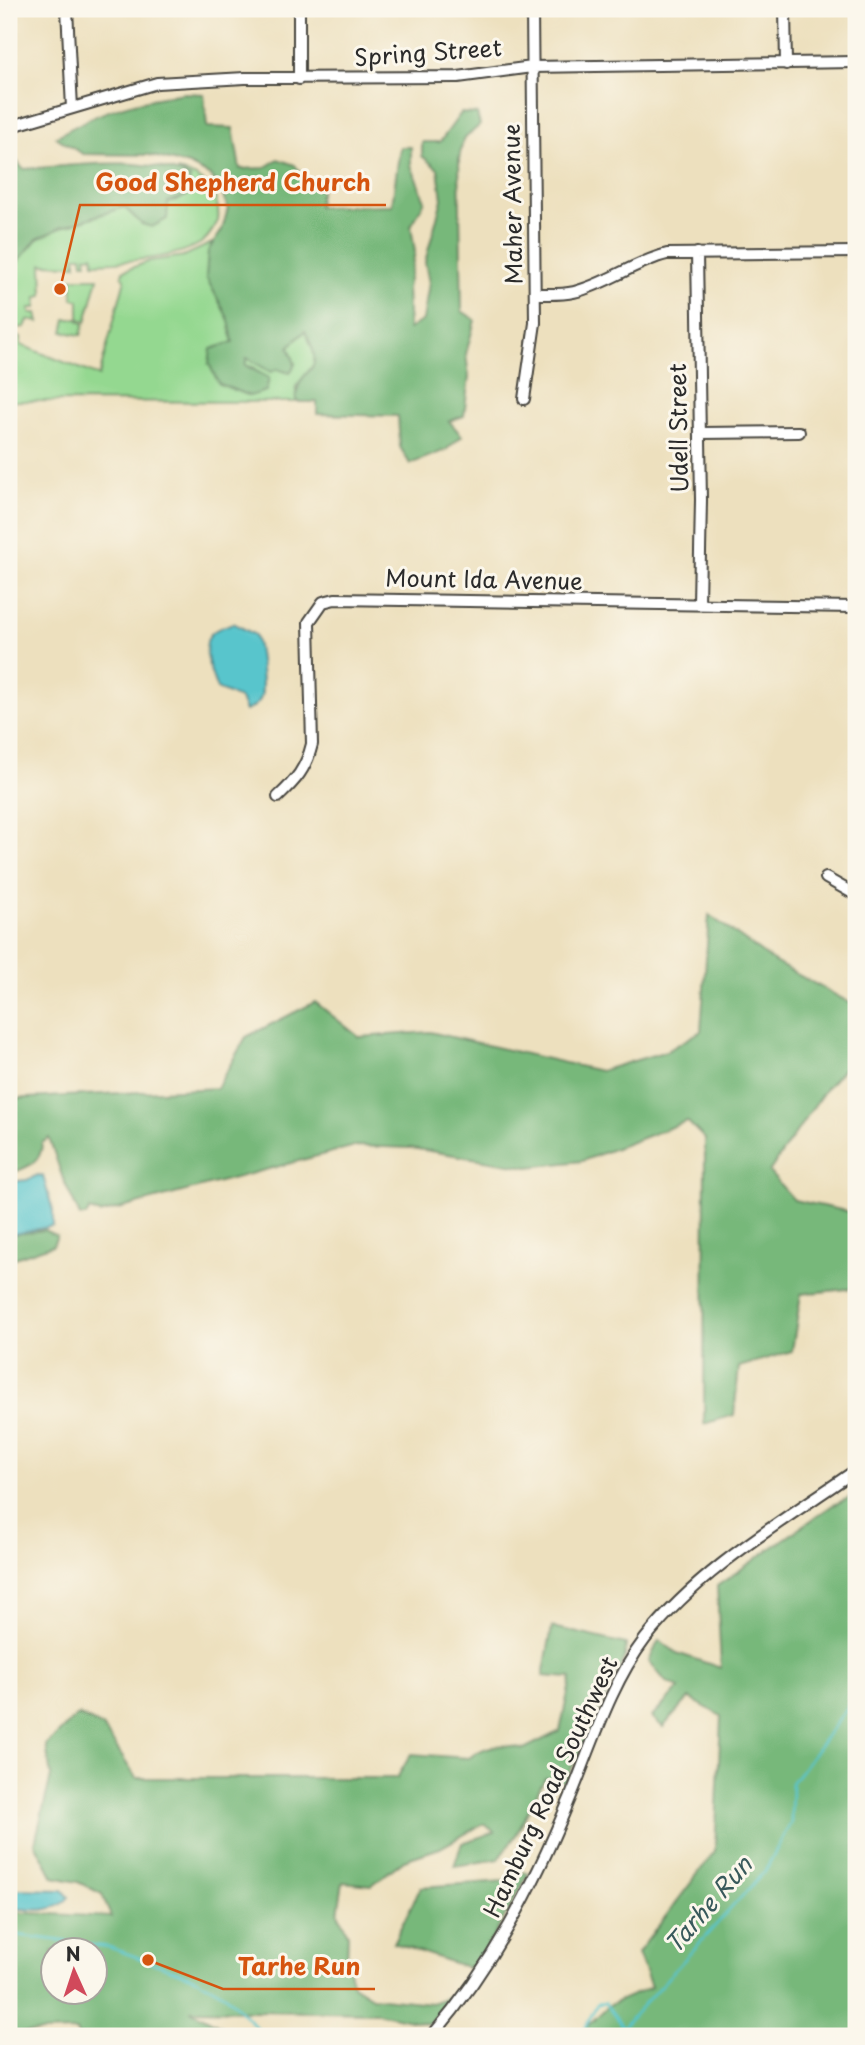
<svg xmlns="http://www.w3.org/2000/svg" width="865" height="2045" font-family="'Playpen Sans',sans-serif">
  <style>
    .green { fill: #94d890; stroke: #60825e; stroke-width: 2 }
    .forest { fill: #77b87a; stroke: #517252; stroke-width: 2; fill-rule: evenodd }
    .water { fill: #58c5cc; stroke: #42787c; stroke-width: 2 }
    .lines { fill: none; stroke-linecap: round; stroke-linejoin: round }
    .stream { stroke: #58c5cc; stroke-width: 2.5 }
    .minor-casing { stroke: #484641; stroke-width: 14 }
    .minor { stroke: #fff; stroke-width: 10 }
    .labels { text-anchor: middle; stroke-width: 6; stroke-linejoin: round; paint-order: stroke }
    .street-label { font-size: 23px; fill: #2b2b2b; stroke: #fbf7ec }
    .water-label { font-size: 24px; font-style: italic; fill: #38595b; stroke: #fbf7ec }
    .leader { fill: none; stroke: #d5540f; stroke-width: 2.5 }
    .callout-dot { fill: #d5540f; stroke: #fbf7ec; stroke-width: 2.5 }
    .callout-label { font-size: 24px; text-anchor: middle; font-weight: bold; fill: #d5540f; stroke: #fbf7ec; stroke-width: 6; stroke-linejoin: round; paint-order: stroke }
  </style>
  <rect width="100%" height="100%" fill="#fbf7ec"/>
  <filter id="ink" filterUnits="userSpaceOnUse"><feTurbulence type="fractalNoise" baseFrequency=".0143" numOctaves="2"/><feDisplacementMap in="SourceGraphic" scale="14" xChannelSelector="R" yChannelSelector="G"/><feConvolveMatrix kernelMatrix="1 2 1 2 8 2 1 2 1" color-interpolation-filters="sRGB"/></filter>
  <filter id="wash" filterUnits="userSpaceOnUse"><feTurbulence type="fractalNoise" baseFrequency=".00686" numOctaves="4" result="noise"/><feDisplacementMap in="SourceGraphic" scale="28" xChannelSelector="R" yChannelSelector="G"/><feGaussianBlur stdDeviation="1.57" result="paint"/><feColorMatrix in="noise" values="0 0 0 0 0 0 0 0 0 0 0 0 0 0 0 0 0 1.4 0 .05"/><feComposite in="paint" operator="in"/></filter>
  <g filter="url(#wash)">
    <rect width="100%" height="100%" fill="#ede0be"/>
    <!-- green -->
    <path class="green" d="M 177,171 C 204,175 221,194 218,221 C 213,229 209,238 201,243 C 176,259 123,262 94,263 L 93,255 L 86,256 L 87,263 L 83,263 L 82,256 L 76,256 L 76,265 L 42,264 L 43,296 L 37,297 L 36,308 L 30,308 L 30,313 L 37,313 L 39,322 L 28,320 L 25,327 L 9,329 L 9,272 L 37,239 L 62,227 L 124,207 L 142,224 L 168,202 L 181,199 L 190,178 Z
      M 214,242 C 195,272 219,292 229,320 C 231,327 231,335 233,342 L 209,364 L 256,368 L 245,365 L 247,357 L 277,368 L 295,364 L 289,347 L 305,330 L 316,351 L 316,362 L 296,386 L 296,402 L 9,401 L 9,335 L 21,337 L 21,345 L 99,376 L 125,279 L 122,276 L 123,271 L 150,261 L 184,256 Z
      M 76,278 L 98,278 L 86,322 L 79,318 L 79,300 L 73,299 L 72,279 Z
      M 66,319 L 77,319 L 84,324 L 81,335 L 63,332 Z"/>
    <!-- forest -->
    <path class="forest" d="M 184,93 L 204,94 L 207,127 L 233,128 L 240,169 L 264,168 L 278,159 L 295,165 L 306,181 L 321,187 L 318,207 L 392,205 L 400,147 L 411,147 L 411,165 L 425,201 L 411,226 L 415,252 L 407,288 L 409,329 L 423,320 L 429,283 L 425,262 L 442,199 L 438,169 L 422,156 L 422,142 L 440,142 L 461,113 L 477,114 L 480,125 L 463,140 L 459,159 L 462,311 L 475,320 L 466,354 L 469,377 L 464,416 L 449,421 L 462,436 L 446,450 L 410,464 L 400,447 L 398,416 L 317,414 L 317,402 L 296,402 C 297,360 330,381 305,331 L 289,347 L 295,364 L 290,373 L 277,369 L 271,372 L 247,358 L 245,365 L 269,378 L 266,391 L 250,396 L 219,384 L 209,364 L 211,349 L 233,342 L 229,320 L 206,277 L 208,251 L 222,230 L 228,208 L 219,186 L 209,175 L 189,165 L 149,155 L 83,154 L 56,137 C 102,109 131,102 184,93 Z
      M 13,156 L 23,169 C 72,166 146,154 190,178 L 187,196 L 168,202 L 167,219 L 152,227 L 142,224 L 124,207 L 62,227 L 37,239 L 9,272 L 9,166 Z
      M 709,915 L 776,963 L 856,1006 L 856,1055 L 827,1087 L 769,1172 L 794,1200 L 856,1213 L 856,1288 L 801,1294 L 792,1351 L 739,1367 L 734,1415 L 704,1424 L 705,1139 L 687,1121 L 582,1161 L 528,1167 L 411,1148 L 355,1146 L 100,1214 L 90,1210 L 86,1216 L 80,1216 L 63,1179 L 49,1138 L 42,1143 C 42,1164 25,1168 9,1174 L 9,1099 L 217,1088 L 246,1037 L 315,1002 L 359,1037 L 430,1032 L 600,1071 L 667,1051 L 701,1031 Z
      M 44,1230 L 57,1236 L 53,1245 L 9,1260 L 9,1235 Z
      M 856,1495 L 856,1752 L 853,1756 L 856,1757 L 856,2036 L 577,2036 L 609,2005 L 651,1987 L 638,1953 L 715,1851 L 721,1716 L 689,1698 L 663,1727 L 652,1717 L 679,1688 L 666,1682 L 649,1661 L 659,1640 L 677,1653 L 721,1668 L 717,1586 L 833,1505 Z
      M 552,1627 L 626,1644 L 625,1656 L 565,1782 L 545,1778 L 516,1835 L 499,1859 L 454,1866 L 462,1843 L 495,1832 L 483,1824 L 440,1848 L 404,1860 L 372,1885 L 343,1882 L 338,1913 L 348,1934 L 347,1963 L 353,1985 L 372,1997 L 431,2003 L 458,1993 L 429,2024 L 378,2013 L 190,2010 L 239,2036 L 78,2036 L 76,2031 L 9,2033 L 9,1912 L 111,1917 L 102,1894 L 78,1882 L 53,1877 L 35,1843 L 51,1776 L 46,1745 L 78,1715 L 103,1727 L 136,1778 L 397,1778 L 411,1754 L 469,1758 C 487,1744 502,1743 524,1749 L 560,1731 L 571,1678 L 543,1676 ZM 52,1951 L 94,1951 L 94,1993 L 52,1993 Z
      M 518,1872 L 529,1873 L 475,1970 L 393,1943 L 421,1887 L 505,1881 Z"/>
    <!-- water -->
    <path class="water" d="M 233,623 L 255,635 C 259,646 264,685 261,697 C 259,704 251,709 245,711 L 240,699 L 217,689 C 212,676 199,644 212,633 C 216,628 227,626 233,623 Z
      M 38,1175 L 43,1176 L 53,1211 L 53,1226 L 9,1235 L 9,1182 L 27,1180 Z
      M 9,1883 L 13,1889 L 63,1890 L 69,1897 C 56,1915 28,1909 9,1908 Z"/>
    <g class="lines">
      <!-- stream -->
      <path class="stream" d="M 9,1934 L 109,1947 L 197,1979 L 227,1996 L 264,2036
        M 581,2036 L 597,2004 L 605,2003 L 623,2027 L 765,1871 L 791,1822 L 792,1783 L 856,1696"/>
    </g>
  </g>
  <g filter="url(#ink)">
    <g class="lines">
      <defs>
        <path id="minor" d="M 67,9 L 72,108
          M 299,9 L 299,79
          M 785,9 L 786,64
          M 9,127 L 157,83 L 245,78 L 458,77 L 532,67 L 856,62
          M 697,253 L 701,500 L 699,603
          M 535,294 C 548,294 561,295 574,292 C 607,284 634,262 667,254 L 856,252
          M 524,399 L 535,323 L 532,9
          M 700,433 L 799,432
          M 278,797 C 296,780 306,769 312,744 L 309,622 L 323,602 L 335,599 L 856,607
          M 826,878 L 856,895
          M 432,2036 C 492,1966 533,1888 568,1803 C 591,1749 609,1686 645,1639 C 701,1568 783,1521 856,1470"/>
      </defs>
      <!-- minor casing -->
      <use href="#minor" class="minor-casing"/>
      <!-- minor -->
      <use href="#minor" class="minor"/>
    </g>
  </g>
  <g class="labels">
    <!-- street labels -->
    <g class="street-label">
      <text transform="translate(428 53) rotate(-4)" y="8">Spring Street</text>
      <text transform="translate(513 204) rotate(-91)" y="8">Maher Avenue</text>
      <text transform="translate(679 428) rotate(-91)" y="8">Udell Street</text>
      <text transform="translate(484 580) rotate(1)" y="8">Mount Ida Avenue</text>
      <text transform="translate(551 1787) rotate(-65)" y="8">Hamburg Road Southwest</text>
    </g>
    <!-- water labels -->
    <g class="water-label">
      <text transform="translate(709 1905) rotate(-49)" y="8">Tarhe Run</text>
    </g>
  </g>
  <!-- callouts -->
  <path class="leader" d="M60 289L80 205H386M148 1960L223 1989H375"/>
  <g class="callout-dot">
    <circle cx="60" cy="289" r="7"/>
    <circle cx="148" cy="1960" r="7"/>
  </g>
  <g class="callout-label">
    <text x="233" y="191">Good Shepherd Church</text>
    <text x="299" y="1975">Tarhe Run</text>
  </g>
  <!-- margin -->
  <rect width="865" height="2045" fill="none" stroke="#fbf7ec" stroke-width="35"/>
  <!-- north arrow -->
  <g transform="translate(74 1971) rotate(357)"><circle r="33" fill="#fbf7ec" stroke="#a8a59f" stroke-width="2"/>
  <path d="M0-5L12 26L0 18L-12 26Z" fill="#d1495b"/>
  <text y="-10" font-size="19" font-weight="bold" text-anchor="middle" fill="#2b2b2b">N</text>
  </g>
</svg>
